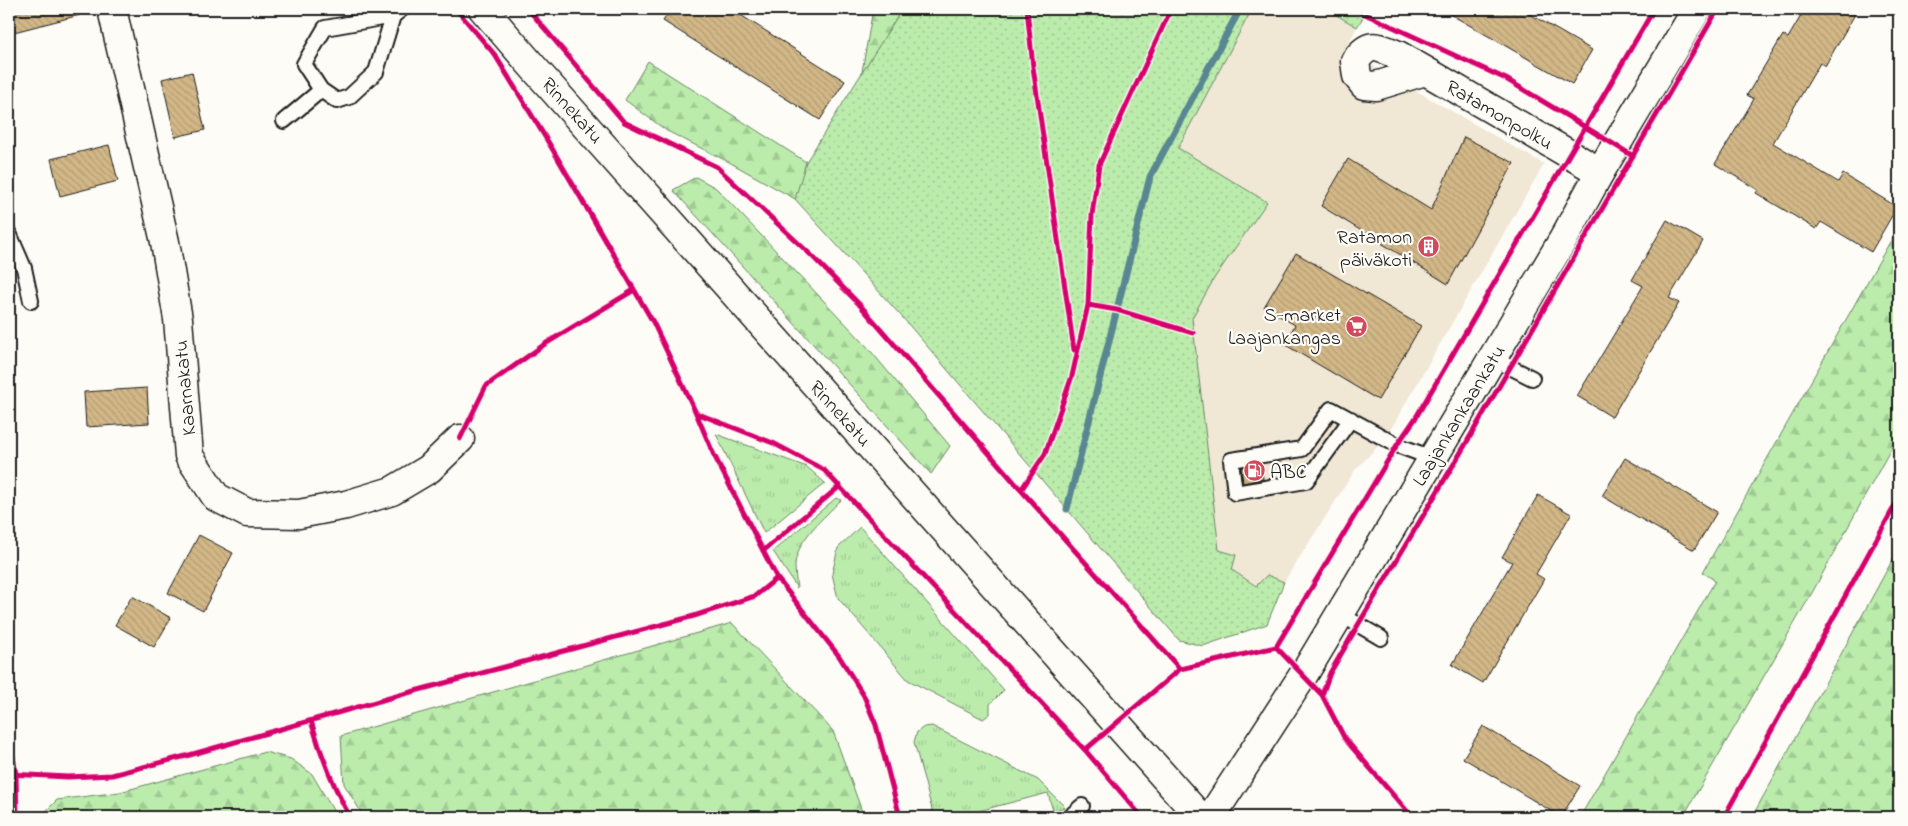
<svg xmlns="http://www.w3.org/2000/svg" width="1908" height="826" font-family="'Indie Flower',sans-serif">
  <style>
    .built { fill: #f0e7d5 }
    .grass { fill: url(#grass-tufts); stroke: #6c8464 }
    .forest { fill: url(#forest-firs); stroke: #6c8464 }
    .park { fill: url(#park-dots); stroke: #6c8464 }
    .lines { fill: none; stroke-linecap: round; stroke-linejoin: round }
    .stream { stroke: #598792; stroke-width: 7 }
    .building { fill: url(#building-back-hatch); stroke: #1c1c1c }
    .lane-casing { stroke: #1c1c1c; stroke-width: 18 }
    .street-casing { stroke: #1c1c1c; stroke-width: 31 }
    .secondary-casing { stroke: #1c1c1c; stroke-width: 31 }
    .lane { stroke: #fdfcf7; stroke-width: 14 }
    .street { stroke: #fdfcf7; stroke-width: 28 }
    .secondary { stroke: #fdfcf7; stroke-width: 28 }
    .cycleway-casing { stroke: #fdfcf7; stroke-width: 8 }
    .cycleway { stroke: #d6006c; stroke-width: 5 }
    .labels { text-anchor: middle; stroke-width: 4.5; stroke-linejoin: round; paint-order: stroke }
    .street-label { font-size: 20px; fill: #1c1c1c; stroke: #fdfcf7 }
    .poi-label { font-size: 20px; fill: #1c1c1c; stroke: #fdfcf7; text-anchor: end }
  </style>
  <defs>
    <pattern id="grass-tufts" width="24" height="20" patternUnits="userSpaceOnUse" patternTransform="scale(1.25)"><rect width="24" height="20" fill="#bbecac"/><path d="M3 7l-1-3M5 7V3M7 7l1-3M15 17l-1-3M17 17v-4M19 17l1-3" fill="none" stroke="#a0ca93"/></pattern>
    <pattern id="forest-firs" width="22" height="20" patternUnits="userSpaceOnUse" patternTransform="scale(1.25)"><rect width="22" height="20" fill="#bbecac"/><path d="M5 1l3.5 6h-7zM16 11l3.5 6h-7z" fill="#a0ca93"/></pattern>
    <pattern id="park-dots" width="8" height="8" patternUnits="userSpaceOnUse" patternTransform="scale(1.25)"><rect width="8" height="8" fill="#bbecac"/><path d="M2 2h.1M6 6h.1" fill="none" stroke="#a0ca93" stroke-width="1.8" stroke-linecap="round"/></pattern>
    <pattern id="building-back-hatch" width="6" height="6" patternUnits="userSpaceOnUse" patternTransform="scale(1.25)"><rect width="6" height="6" fill="#d2b787"/><path d="M-1 5l2 2M0 0l6 6M5-1l2 2" fill="none" stroke="#b49d74"/></pattern>
  </defs>
  <rect width="100%" height="100%" fill="#fdfcf7"/>
  <filter id="ink" filterUnits="userSpaceOnUse"><feTurbulence type="fractalNoise" baseFrequency=".02" numOctaves="2"/><feDisplacementMap in="SourceGraphic" scale="10" xChannelSelector="R" yChannelSelector="G"/><feConvolveMatrix kernelMatrix="1 2 1 2 8 2 1 2 1" color-interpolation-filters="sRGB"/></filter>
  <g filter="url(#ink)">
    <!-- built -->
    <path class="built" d="M 1252,9 L 1326,9 L 1357,27 L 1345,50 L 1544,164 L 1385,439 L 1355,470 L 1284,582 L 1267,575 L 1257,586 L 1232,570 L 1219,550 L 1192,318 L 1215,277 L 1267,202 L 1177,148 Z"/>
    <!-- grass -->
    <path class="grass" d="M 716,434 L 807,467 L 825,483 L 764,533 Z
      M 836,498 L 841,500 C 824,518 798,538 795,564 C 795,572 796,581 797,588 L 773,551 Z
      M 860,527 L 1004,690 L 990,704 L 990,714 L 983,719 L 908,680 L 838,598 L 832,574 L 838,548 Z
      M 932,726 L 1038,780 L 1065,807 L 1053,811 L 1048,793 L 955,817 L 934,817 L 914,742 L 917,732 L 924,727 Z"/>
    <!-- forest -->
    <path class="forest" d="M 873,9 L 994,9 L 844,248 L 795,199 L 729,162 L 667,131 L 625,100 L 648,61 L 806,162 L 857,100 Z
      M 696,177 L 716,188 L 864,343 L 950,446 L 931,474 L 673,190 Z
      M 1899,226 L 1899,434 L 1813,591 L 1683,817 L 1580,817 L 1715,581 L 1703,572 Z
      M 1899,548 L 1899,817 L 1752,817 Z
      M 732,623 L 833,731 L 864,817 L 364,817 L 344,784 L 341,736 Z
      M 265,752 L 291,759 L 312,774 L 337,817 L 40,817 L 57,800 L 120,792 Z"/>
    <!-- park -->
    <path class="park" d="M 902,9 L 1252,9 L 1178,148 L 1267,202 L 1215,277 L 1192,318 L 1219,550 L 1236,555 L 1232,570 L 1256,586 L 1267,575 L 1284,582 L 1267,624 L 1203,646 L 1179,640 L 903,318 L 795,199 L 806,162 Z
      M 1326,9 L 1368,9 L 1357,27 Z"/>
    <g class="lines">
      <!-- stream -->
      <path class="stream" d="M 1067,509 L 1150,177 L 1240,9"/>
    </g>
    <!-- building -->
    <path class="building" d="M 9,9 L 80,9 L 80,15 L 14,32 Z
      M 671,9 L 731,9 L 845,81 L 820,120 L 663,21 Z
      M 1441,9 L 1521,9 L 1592,50 L 1572,84 Z
      M 1805,9 L 1858,9 L 1825,66 L 1820,63 L 1773,143 L 1838,182 L 1843,174 L 1897,207 L 1871,252 L 1821,222 L 1816,229 L 1756,193 L 1758,190 L 1715,164 L 1754,99 L 1747,95 L 1783,35 L 1788,38 Z
      M 192,72 L 205,130 L 175,137 L 162,79 Z
      M 1464,137 L 1514,163 L 1448,284 L 1321,206 L 1348,159 L 1431,210 Z
      M 109,145 L 118,181 L 60,196 L 51,159 Z
      M 1667,220 L 1703,241 L 1669,298 L 1679,303 L 1612,417 L 1577,396 L 1643,286 L 1632,280 Z
      M 1296,253 L 1421,326 L 1378,400 L 1284,344 L 1295,325 L 1264,307 Z
      M 147,388 L 149,423 L 86,427 L 84,392 Z
      M 1625,458 L 1717,512 L 1694,550 L 1602,496 Z
      M 1261,464 L 1263,479 L 1243,483 L 1241,467 Z
      M 1538,495 L 1571,514 L 1536,574 L 1544,579 L 1483,683 L 1452,665 L 1512,562 L 1502,557 Z
      M 199,535 L 233,553 L 203,611 L 168,593 Z
      M 132,596 L 171,618 L 154,647 L 115,625 Z
      M 1483,726 L 1580,786 L 1561,817 L 1463,758 Z"/>
    <g class="lines">
      <defs>
        <path id="lane" d="M 321,90 L 304,64 L 325,28 L 393,16
          M 284,121 L 321,90 L 337,101 L 349,97 L 376,72 L 393,16 L 402,9
          M 9,233 L 24,268 L 31,301
          M 1492,358 L 1532,378
          M 1351,419 L 1306,481 L 1235,493 L 1231,460 L 1302,449 L 1331,409 L 1397,445 L 1432,458
          M 1340,614 L 1381,638
          M 1073,814 L 1082,806"/>
        <path id="street" d="M 112,9 L 165,242 L 178,319 L 189,456 L 216,497 L 247,513 L 299,514 L 346,505 L 392,491 L 429,469 L 460,439
          M 1425,71 L 1376,86 L 1364,85 L 1357,76 L 1355,61 C 1370,40 1377,47 1398,55 L 1600,172"/>
        <path id="secondary" d="M 483,9 L 533,67 L 1200,817
          M 1211,817 L 1304,674 L 1340,614 L 1564,238 L 1600,172 L 1697,9"/>
      </defs>
      <!-- lane casing -->
      <use href="#lane" class="lane-casing"/>
      <!-- street casing -->
      <use href="#street" class="street-casing"/>
      <!-- secondary casing -->
      <use href="#secondary" class="secondary-casing"/>
      <!-- lane -->
      <use href="#lane" class="lane"/>
      <!-- street -->
      <use href="#street" class="street"/>
      <!-- secondary -->
      <use href="#secondary" class="secondary"/>
      <defs>
        <path id="cycleway" d="M 456,9 L 495,55 L 550,145 L 653,322 L 696,413 L 713,453 L 777,578 L 839,656 L 864,696 L 876,725 L 900,817
          M 528,9 L 624,122 L 717,167 L 812,256 L 859,304 L 1021,490 L 1180,669
          M 1027,9 L 1033,67 L 1074,350
          M 1354,9 L 1506,79 L 1633,156
          M 1088,305 L 1117,310 L 1193,333
          M 696,413 L 773,443 L 824,470 L 1085,750 L 1142,817
          M 460,439 L 486,386 L 545,344 L 634,290
          M 1021,490 L 1045,454 L 1072,376 L 1088,305 L 1092,215 L 1099,165 L 1171,9
          M 763,551 L 840,486
          M 1276,647 L 1397,445 L 1415,419 L 1654,9
          M 1322,695 L 1330,673 L 1358,625 L 1464,447 L 1718,9
          M 311,721 C 321,755 333,786 350,817
          M 9,734 L 16,774 L 17,817
          M 1085,750 L 1180,669 L 1276,647 L 1322,695 L 1345,739 L 1412,817
          M 9,774 L 68,777 L 112,775 L 186,756 L 400,695 L 694,616 L 755,596 L 777,578
          M 1724,817 L 1899,498"/>
      </defs>
      <!-- cycleway casing -->
      <use href="#cycleway" class="cycleway-casing"/>
      <!-- cycleway -->
      <use href="#cycleway" class="cycleway"/>
    </g>
  </g>
  <!-- icons -->
  <defs>
    <symbol id="building-disc" viewBox="-11 -11 22 22"><circle r="9.5" fill="#d1495b" stroke="#fdfcf7"/><path d="M-4-6H4V6H1V3H-1V6H-4ZM-2.5-4.3h1.7v1.8h-1.7ZM.8-4.3h1.7v1.8H.8ZM-2.5-1h1.7V.8h-1.7ZM.8-1h1.7V.8H.8Z" fill="#fff"/></symbol>
    <symbol id="supermarket-disc" viewBox="-11 -11 22 22"><circle r="9.5" fill="#d1495b" stroke="#fdfcf7"/><path d="M-6-5.5h2.5l.6 2H6L4.5 2H-2.5L-4.4-4H-6ZM-1.5 3.2a1.3 1.3 0 1 0 .1 0ZM3 3.2a1.3 1.3 0 1 0 .1 0Z" fill="#fff"/></symbol>
    <symbol id="fuel-disc" viewBox="-11 -11 22 22"><circle r="9.5" fill="#d1495b" stroke="#fdfcf7"/><path d="M-5.5-6h7V0h2V4h1.3V-2.5L3-4.5l.8-.8L6-3V5H2.5V1h-1V6h-7ZM-4.2-4.7v3.2H.2V-4.7Z" fill="#fff"/></symbol>
  </defs>
  <g fill-rule="evenodd">
    <use href="#building-disc" x="1416" y="234" width="25" height="25"/>
    <use href="#supermarket-disc" x="1344" y="314" width="25" height="25"/>
    <use href="#fuel-disc" x="1242" y="458" width="25" height="25"/>
  </g>
  <g class="labels">
    <!-- street labels -->
    <g class="street-label">
      <text transform="translate(573 110) rotate(48)" y="7">Rinnekatu</text>
      <text transform="translate(1500 114) rotate(30)" y="7">Ratamonpolku</text>
      <text transform="translate(184 388) rotate(-95)" y="7">Kaarnakatu</text>
      <text transform="translate(841 413) rotate(48)" y="7">Rinnekatu</text>
      <text transform="translate(1458 415) rotate(-59)" y="7">Laajankankaankatu</text>
    </g>
    <!-- poi labels -->
    <g class="poi-label">
      <text x="1412" y="243">Ratamon<tspan x="1412" dy="23">päiväkoti</tspan></text>
      <text x="1341" y="321">S-market<tspan x="1341" dy="23">Laajankangas</tspan></text>
      <text x="1270" y="478" text-anchor="start">ABC</text>
    </g>
  </g>
  <!-- margin -->
  <rect width="1908" height="826" fill="none" stroke="#fdfcf7" stroke-width="30"/>
  <rect x="15" y="15" width="1878" height="796" fill="none" stroke="#1c1c1c" stroke-width="2" filter="url(#ink)"/>
</svg>
